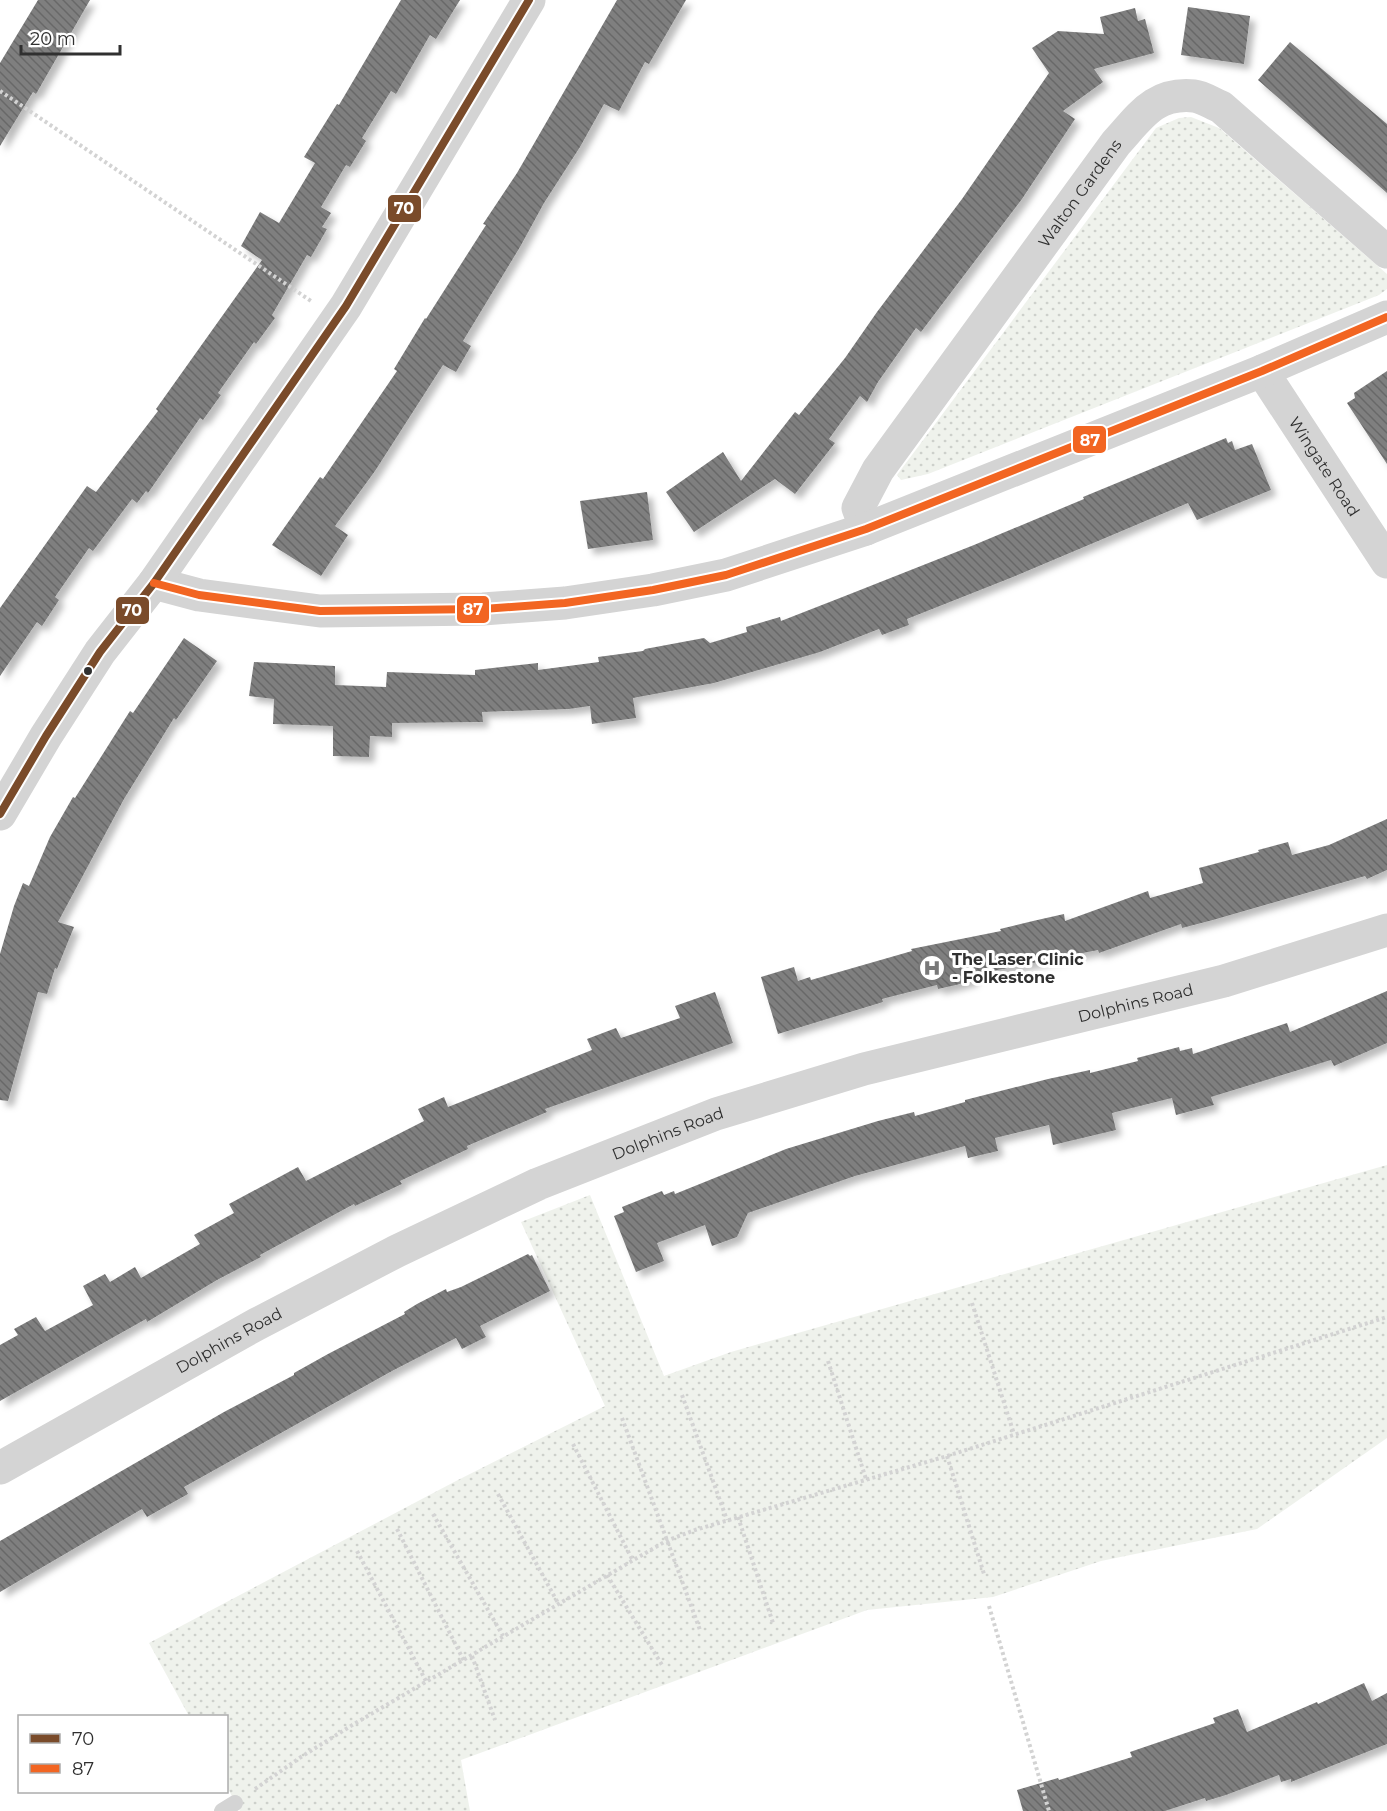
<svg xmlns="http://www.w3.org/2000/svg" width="1387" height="1811" font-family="Montserrat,sans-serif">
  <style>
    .green { fill: url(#green-dots) }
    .building { fill: url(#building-back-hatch); filter: url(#shadow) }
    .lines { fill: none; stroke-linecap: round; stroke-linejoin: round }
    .path { stroke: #d3d3d3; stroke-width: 4; stroke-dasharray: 3 3; stroke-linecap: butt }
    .service { stroke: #d4d4d4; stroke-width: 16 }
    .minor { stroke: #d4d4d4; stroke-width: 33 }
    .bus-1-casing { stroke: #fff; stroke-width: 12 }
    .bus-2-casing { stroke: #fff; stroke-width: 12 }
    .bus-1 { stroke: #7a4b2a; stroke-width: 8 }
    .bus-2 { stroke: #f26522; stroke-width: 8 }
    .bus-dot { fill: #303030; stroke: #fff; stroke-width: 2 }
    .labels { text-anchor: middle; stroke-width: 6; stroke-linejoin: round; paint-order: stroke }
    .street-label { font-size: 16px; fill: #303030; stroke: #fff }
    .poi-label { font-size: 16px; font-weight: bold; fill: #303030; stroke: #fff; text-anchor: start }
    .line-badge { stroke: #fff; stroke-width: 2 }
    .badge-label { font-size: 16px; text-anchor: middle; font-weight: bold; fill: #fff }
  </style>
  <defs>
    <pattern id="green-dots" width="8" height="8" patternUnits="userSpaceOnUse" patternTransform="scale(1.5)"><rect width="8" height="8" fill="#eff2ec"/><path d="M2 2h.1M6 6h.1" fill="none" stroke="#cdd0cb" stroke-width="1.8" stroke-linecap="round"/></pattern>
    <pattern id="building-back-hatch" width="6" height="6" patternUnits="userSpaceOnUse" patternTransform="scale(1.5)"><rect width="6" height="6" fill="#7f7f7f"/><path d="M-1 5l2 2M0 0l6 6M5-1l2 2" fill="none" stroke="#686868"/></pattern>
    <filter id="shadow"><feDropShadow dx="5.5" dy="5.5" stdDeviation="3" flood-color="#0004"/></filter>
  </defs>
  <rect width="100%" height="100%" fill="#fff"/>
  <!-- green -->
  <path class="green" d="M 1191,117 L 1219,128 L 1387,274 L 1387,289 L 1379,295 L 928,474 L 901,480 L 897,475 L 1156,128 L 1179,118 Z
    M 1387,1165 L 1387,1438 L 1257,1529 L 1101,1561 L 993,1597 L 867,1610 L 461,1760 L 470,1811 L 240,1811 L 227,1787 L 226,1716 L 189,1716 L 149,1643 L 456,1481 L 605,1406 L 521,1222 L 590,1195 L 664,1376 L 731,1352 Z"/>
  <!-- building -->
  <path class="building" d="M 38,0 L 90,0 L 36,94 L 33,92 L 0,146 L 0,63 Z
    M 401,0 L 460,0 L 436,39 L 430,35 L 396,94 L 391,91 L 362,138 L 366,141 L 350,167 L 346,165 L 321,207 L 331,213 L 322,227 L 327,229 L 311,257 L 307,255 L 272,315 L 275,318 L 256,344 L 254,342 L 218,393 L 221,395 L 203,420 L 200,418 L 148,493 L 146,491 L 137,503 L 132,499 L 93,551 L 89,548 L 55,597 L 59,600 L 42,626 L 37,622 L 0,676 L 0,608 L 87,486 L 96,492 L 158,411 L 156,409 L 262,260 L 241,246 L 260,212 L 279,223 L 315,163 L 304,157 L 337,104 L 339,105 Z
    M 617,0 L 686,0 L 649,64 L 645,62 L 619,111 L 604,104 L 580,147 L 544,203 L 520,247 L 463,341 L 471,346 L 456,372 L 443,365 L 375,471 L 335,526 L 348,535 L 321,576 L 272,545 L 320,477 L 323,479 L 397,371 L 394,369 L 425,318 L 426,319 L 486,225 L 483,224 L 517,173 Z
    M 1188,7 L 1250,16 L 1244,64 L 1181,55 Z
    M 1135,8 L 1138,21 L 1145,19 L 1154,53 L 1094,69 L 1103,82 L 1063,111 L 1075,119 L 1022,199 L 921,332 L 916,328 L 878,382 L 867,402 L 860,396 L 829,439 L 835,443 L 795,494 L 775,479 L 694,532 L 666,492 L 723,452 L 741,481 L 795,412 L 799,415 L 845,358 L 877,312 L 962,199 L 1049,73 L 1032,48 L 1058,31 L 1104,34 L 1100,17 Z
    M 1290,42 L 1387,124 L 1387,193 L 1258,80 Z
    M 1387,371 L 1387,464 L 1347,403 L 1355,398 L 1354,393 Z
    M 1226,438 L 1228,443 L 1232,441 L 1235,450 L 1252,444 L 1271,490 L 1197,520 L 1188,503 L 1013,577 L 907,619 L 909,625 L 882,635 L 879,629 L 820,652 L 714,683 L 633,698 L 636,718 L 592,724 L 590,706 L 569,709 L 482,712 L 483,722 L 392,723 L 392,737 L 370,736 L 369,757 L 333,756 L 333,726 L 273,724 L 274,699 L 249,696 L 254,662 L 335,666 L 335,685 L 386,687 L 387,672 L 475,675 L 475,670 L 538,663 L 538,670 L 599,662 L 598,657 L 643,651 L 645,649 L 704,638 L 710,643 L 747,632 L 746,627 L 780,617 L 781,621 L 845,596 L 974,545 L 1084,499 L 1083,497 Z
    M 647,492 L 653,540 L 588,549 L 580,501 Z
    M 184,638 L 217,661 L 176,720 L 174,718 L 124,799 L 58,922 L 74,927 L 57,969 L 55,968 L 47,994 L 38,992 L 8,1101 L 0,1100 L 0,954 L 14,906 L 23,883 L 29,886 L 50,837 L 73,797 L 75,798 L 130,711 L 133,713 Z
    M 1387,819 L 1387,870 L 1367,879 L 1365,876 L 1213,920 L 1182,928 L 1181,924 L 1099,953 L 1098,950 L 972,975 L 973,980 L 956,985 L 938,989 L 937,985 L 882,999 L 883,1002 L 778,1034 L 761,977 L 794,967 L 798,981 L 810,977 L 811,980 L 912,951 L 911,949 L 1001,931 L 1000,929 L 1033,921 L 1064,914 L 1065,921 L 1148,891 L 1150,898 L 1203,883 L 1199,868 L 1259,852 L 1258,850 L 1288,842 L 1292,855 L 1329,845 Z
    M 1387,991 L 1387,1043 L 1334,1066 L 1331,1060 L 1211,1097 L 1214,1105 L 1176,1115 L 1172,1098 L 1112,1113 L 1116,1130 L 1053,1145 L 1049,1125 L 995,1138 L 998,1151 L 968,1158 L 965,1146 L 855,1176 L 748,1213 L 737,1237 L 712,1246 L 705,1225 L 657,1243 L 664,1261 L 636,1272 L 614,1216 L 624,1212 L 622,1207 L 662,1191 L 664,1195 L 674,1191 L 675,1194 L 786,1149 L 878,1121 L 914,1112 L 915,1116 L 965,1102 L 965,1100 L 1048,1079 L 1090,1070 L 1090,1073 L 1138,1061 L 1137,1058 L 1179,1047 L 1180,1051 L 1192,1048 L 1193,1054 L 1287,1023 L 1290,1032 Z
    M 715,992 L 733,1043 L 545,1109 L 547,1112 L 467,1146 L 468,1149 L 400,1181 L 402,1184 L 355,1206 L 354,1204 L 260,1255 L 261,1257 L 217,1280 L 147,1322 L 146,1319 L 0,1401 L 0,1345 L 18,1335 L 14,1329 L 36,1317 L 45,1331 L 93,1305 L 83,1286 L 105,1274 L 110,1282 L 135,1267 L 141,1278 L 200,1244 L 194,1235 L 234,1213 L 229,1204 L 298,1167 L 306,1181 L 424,1121 L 418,1109 L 444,1097 L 448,1107 L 592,1050 L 587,1039 L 616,1028 L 621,1038 L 680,1018 L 675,1006 Z
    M 528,1254 L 530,1256 L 532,1255 L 550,1291 L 480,1326 L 486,1337 L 462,1349 L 456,1338 L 392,1371 L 184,1487 L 188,1494 L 147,1517 L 142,1509 L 0,1592 L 0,1541 L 224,1412 L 294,1375 L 294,1373 L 328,1354 L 405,1314 L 404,1312 L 417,1304 L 446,1289 L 447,1292 L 461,1287 Z
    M 1364,1683 L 1372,1701 L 1387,1693 L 1387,1744 L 1291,1782 L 1291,1779 L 1281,1782 L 1279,1775 L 1226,1795 L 1206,1801 L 1205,1798 L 1165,1811 L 1023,1811 L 1017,1790 L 1058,1778 L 1059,1780 L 1132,1757 L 1130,1752 L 1215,1723 L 1213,1718 L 1238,1709 L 1247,1732 L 1317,1702 L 1318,1704 Z"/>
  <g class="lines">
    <!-- path -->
    <path class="path" d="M 0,91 L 311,301
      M 972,1303 L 1014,1434
      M 828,1361 L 866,1479
      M 682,1395 L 727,1520
      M 622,1418 L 700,1630
      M 573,1444 L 633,1561
      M 947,1456 L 984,1574
      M 498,1494 L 558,1603
      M 433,1514 L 503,1636
      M 738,1517 L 773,1623
      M 397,1529 L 464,1661
      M 357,1551 L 427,1683
      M 607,1575 L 662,1665
      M 989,1606 L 1049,1811
      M 472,1656 L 495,1720
      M 255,1789 L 301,1757 L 354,1724 L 666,1541 L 695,1530 L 947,1456 L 1387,1317"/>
    <!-- service -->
    <path class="service" d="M 222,1811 L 235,1803"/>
    <!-- minor -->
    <g class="minor">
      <path id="s1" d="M 1262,371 L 1387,562"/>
      <path id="s2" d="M 866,529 L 858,508 L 878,470 L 1116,143 C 1140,117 1154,92 1194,96 C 1203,97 1213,104 1221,107 L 1387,252"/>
      <path d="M 154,583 L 199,595 L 320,611 L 483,609 L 565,603 L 653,590 L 726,575 L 866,529 L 1262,371 L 1387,317"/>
      <path d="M 0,814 L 46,736 L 100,652 L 154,583 L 346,306 L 529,0"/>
      <path id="s3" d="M 0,1468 L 257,1324 L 397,1251 L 538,1184 L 716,1114 L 864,1069 L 1224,981 L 1387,930"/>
    </g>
    <defs>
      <path id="bus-1" d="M 0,814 L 46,736 L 100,652 L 154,583 L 346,306 L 529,0"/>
      <path id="bus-2" d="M 154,583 L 199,595 L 320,611 L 483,609 L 565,603 L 653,590 L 726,575 L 866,529 L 1262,371 L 1387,317"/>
    </defs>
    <!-- bus-1 casing -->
    <use href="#bus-1" class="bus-1-casing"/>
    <!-- bus-2 casing -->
    <use href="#bus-2" class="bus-2-casing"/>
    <!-- bus-1 -->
    <use href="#bus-1" class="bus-1"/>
    <!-- bus-2 -->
    <use href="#bus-2" class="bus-2"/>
  </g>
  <!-- icons -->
  <defs>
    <symbol id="hospital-ring" viewBox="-11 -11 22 22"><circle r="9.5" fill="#fff" stroke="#787878" stroke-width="1.5"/><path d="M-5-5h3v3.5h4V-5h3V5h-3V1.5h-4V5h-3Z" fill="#787878"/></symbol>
  </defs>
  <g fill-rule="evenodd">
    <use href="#hospital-ring" x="917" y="953" width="30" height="30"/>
  </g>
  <!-- markers -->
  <circle class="bus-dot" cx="88" cy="671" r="5"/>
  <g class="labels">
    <!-- street labels -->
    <g class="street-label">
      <text dy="6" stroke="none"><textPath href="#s2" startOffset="408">Walton Gardens</textPath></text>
      <text dy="6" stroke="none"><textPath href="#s1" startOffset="114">Wingate Road</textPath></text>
      <text dy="6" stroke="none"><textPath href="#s3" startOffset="1234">Dolphins Road</textPath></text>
      <text dy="6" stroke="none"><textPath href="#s3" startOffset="748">Dolphins Road</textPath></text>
      <text dy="6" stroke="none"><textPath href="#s3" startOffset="262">Dolphins Road</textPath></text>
    </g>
    <!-- poi labels -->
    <g class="poi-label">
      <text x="952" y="965">The Laser Clinic<tspan x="952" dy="18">- Folkestone</tspan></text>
    </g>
  </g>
  <g class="line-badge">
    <rect x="387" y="194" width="35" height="29" rx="6" fill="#7a4b2a"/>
    <rect x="1072" y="425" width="35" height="29" rx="6" fill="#f26522"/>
    <rect x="456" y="595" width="34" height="29" rx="6" fill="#f26522"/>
    <rect x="115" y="596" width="35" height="29" rx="6" fill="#7a4b2a"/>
  </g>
  <g class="badge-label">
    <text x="404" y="214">70</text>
    <text x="1090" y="446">87</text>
    <text x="473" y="615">87</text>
    <text x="132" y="616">70</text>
  </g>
  <!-- legend -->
  <rect x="18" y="1715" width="210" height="78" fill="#ffffff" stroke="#acacac" stroke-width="1.5"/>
  <rect x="30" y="1734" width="30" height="9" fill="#7a4b2a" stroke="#acacac" stroke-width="1.5"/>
  <text x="72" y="1745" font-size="18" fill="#303030">70</text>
  <rect x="30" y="1764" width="30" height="9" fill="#f26522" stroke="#acacac" stroke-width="1.5"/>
  <text x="72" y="1775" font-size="18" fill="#303030">87</text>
  <!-- scale -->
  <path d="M21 45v9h99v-9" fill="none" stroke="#303030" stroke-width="3"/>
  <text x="30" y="45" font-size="18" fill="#303030" stroke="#ffffff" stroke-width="4.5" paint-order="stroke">20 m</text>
</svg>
